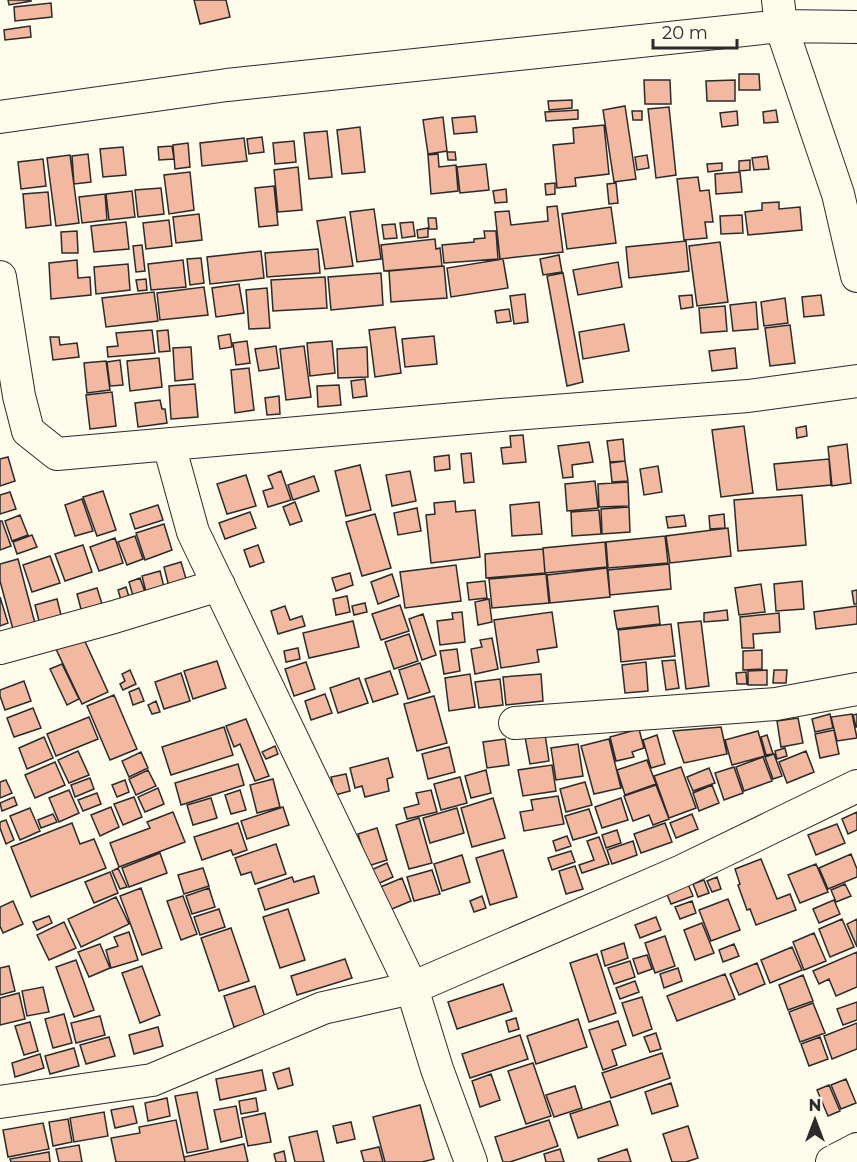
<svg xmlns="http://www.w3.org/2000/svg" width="857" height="1162" font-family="Montserrat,sans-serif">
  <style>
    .building { fill: #f2b8a0; stroke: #2b2b2b; stroke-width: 1.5 }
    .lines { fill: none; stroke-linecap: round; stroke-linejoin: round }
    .minor-casing { stroke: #2b2b2b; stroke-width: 34 }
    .minor { stroke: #fdfbea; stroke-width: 32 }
  </style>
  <rect width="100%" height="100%" fill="#fdfbea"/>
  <!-- building -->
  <path class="building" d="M 8,0 L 31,0 L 31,1 L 9,5 Z
    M 194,0 L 226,0 L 230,17 L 200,24 Z
    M 51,3 L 52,17 L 15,21 L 14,7 Z
    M 30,26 L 31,37 L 5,40 L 4,30 Z
    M 739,74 L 759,74 L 760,90 L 739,90 Z
    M 644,80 L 670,80 L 671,104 L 645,104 Z
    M 735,80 L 735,101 L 707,101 L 706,81 Z
    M 572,100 L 572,108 L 549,110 L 548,101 Z
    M 625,106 L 636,179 L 614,182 L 603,110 Z
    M 669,107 L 676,175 L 656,178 L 648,109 Z
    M 578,110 L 578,119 L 546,121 L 545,112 Z
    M 776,110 L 778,122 L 764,123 L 763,112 Z
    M 632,111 L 642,111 L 642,120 L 633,120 Z
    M 737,111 L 738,125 L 722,127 L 720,113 Z
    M 475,116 L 477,132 L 454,134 L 452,118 Z
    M 443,117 L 447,151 L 428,154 L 423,120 Z
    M 604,125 L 609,174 L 575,178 L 576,186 L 557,188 L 553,145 L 574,143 L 573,128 Z
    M 360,127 L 365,172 L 342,174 L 337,130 Z
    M 327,131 L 332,177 L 309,179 L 304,133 Z
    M 262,137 L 264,152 L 249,154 L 247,139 Z
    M 244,138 L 247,161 L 202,166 L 200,143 Z
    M 294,141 L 296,162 L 275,164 L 273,143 Z
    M 188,143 L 190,167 L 175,169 L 173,145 Z
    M 172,146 L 174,159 L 159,160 L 158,147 Z
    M 123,147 L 126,175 L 103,177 L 100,149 Z
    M 447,152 L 455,152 L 456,160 L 448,160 Z
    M 88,154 L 91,182 L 74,184 L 72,156 Z
    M 438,154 L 439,167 L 456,165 L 458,191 L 431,194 L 428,155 Z
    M 70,155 L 79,223 L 56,226 L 47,158 Z
    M 647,155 L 649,168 L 637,170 L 635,157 Z
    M 767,156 L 769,169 L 754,170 L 752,158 Z
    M 43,159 L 46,186 L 21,189 L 18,162 Z
    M 750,160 L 750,170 L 739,171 L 739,161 Z
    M 722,163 L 722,170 L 708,172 L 707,164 Z
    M 486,164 L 489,190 L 460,193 L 457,167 Z
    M 298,167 L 302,210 L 278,212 L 274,170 Z
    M 190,172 L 194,210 L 169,214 L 164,175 Z
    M 740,172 L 742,192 L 716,194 L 715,174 Z
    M 698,177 L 700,191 L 709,190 L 713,222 L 705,222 L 707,238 L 684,240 L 677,179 Z
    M 555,183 L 555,194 L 546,195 L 545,184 Z
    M 616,183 L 618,203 L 609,204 L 607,184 Z
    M 274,186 L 278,225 L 259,227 L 255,188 Z
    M 161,188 L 164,214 L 138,217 L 135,190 Z
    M 506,189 L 507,202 L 495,203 L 493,191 Z
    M 132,191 L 135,217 L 109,220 L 106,194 Z
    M 48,192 L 51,225 L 26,228 L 23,194 Z
    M 105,194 L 107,220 L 82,223 L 79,197 Z
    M 779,202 L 779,209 L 800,207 L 802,230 L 748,235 L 745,212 L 762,210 L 762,203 Z
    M 557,206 L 563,252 L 500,259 L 495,212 L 509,211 L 511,225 L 548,221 L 547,207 Z
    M 611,207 L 616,243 L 567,249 L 562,214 Z
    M 374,209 L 381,259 L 357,262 L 350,212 Z
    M 199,214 L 202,240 L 176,243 L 173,217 Z
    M 742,215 L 743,233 L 721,234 L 720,216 Z
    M 345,217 L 353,266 L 325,269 L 317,221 Z
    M 428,218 L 436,218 L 437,229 L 429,229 Z
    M 169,220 L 172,246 L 146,249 L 143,223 Z
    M 126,222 L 129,249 L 94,252 L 91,226 Z
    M 413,222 L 415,236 L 402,238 L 400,223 Z
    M 395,224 L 397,238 L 384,239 L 382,225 Z
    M 428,228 L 428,237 L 418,238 L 417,230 Z
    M 77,231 L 78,253 L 62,253 L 61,232 Z
    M 484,231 L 496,231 L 498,259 L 444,263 L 442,245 L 474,242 L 474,239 L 485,238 Z
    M 435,239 L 436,249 L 440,248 L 442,266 L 384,271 L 381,245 Z
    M 686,241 L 689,271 L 629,278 L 626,247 Z
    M 720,242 L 728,302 L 697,306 L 689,246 Z
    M 142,245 L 145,271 L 136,272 L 133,246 Z
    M 318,249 L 320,273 L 267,277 L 265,253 Z
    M 261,251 L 264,278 L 210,284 L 207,257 Z
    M 559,255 L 562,272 L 543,275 L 540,259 Z
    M 201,258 L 204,283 L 190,285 L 187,259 Z
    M 503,259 L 508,288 L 451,297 L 447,268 Z
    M 77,260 L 78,278 L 90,277 L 91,295 L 51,299 L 49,263 Z
    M 183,260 L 186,287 L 151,290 L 148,264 Z
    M 618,262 L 622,287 L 578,295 L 573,270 Z
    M 128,264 L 130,290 L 96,294 L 94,267 Z
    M 444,266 L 447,298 L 391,302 L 389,271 Z
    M 381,273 L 383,305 L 331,310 L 328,277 Z
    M 563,273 L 583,382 L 567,386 L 547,276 Z
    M 325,277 L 327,308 L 273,311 L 271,280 Z
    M 146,279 L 147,290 L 138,291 L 136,280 Z
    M 239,284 L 244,313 L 216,317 L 212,288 Z
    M 204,287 L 208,315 L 160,320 L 157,293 Z
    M 267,288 L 270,328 L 249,329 L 246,290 Z
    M 154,292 L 158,321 L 106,327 L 102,298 Z
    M 525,294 L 528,322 L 514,324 L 510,296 Z
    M 692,295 L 693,307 L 681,309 L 679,296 Z
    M 821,295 L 824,315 L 804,317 L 802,297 Z
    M 785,298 L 788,323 L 764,326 L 761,302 Z
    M 756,302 L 758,329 L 733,331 L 730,305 Z
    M 725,306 L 727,331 L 701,333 L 699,308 Z
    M 509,309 L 511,321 L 497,323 L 495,311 Z
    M 624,324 L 629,351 L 583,359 L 579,332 Z
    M 790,325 L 795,363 L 770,366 L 765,328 Z
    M 395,327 L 401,373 L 375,377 L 369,330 Z
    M 152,330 L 155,353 L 108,357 L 107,347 L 118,346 L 116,333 Z
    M 168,330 L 170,351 L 159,352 L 157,331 Z
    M 230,334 L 232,347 L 220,349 L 218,336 Z
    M 434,336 L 437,364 L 405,367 L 402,339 Z
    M 50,337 L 59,337 L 60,345 L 77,343 L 79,357 L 53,360 Z
    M 247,341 L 250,363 L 236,365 L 233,343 Z
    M 332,341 L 335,373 L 310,376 L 307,343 Z
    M 276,346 L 279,368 L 259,371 L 255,349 Z
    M 304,346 L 311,397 L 286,400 L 280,349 Z
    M 191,347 L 193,379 L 175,381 L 173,348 Z
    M 367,347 L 368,377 L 338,378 L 337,349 Z
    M 735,348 L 737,368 L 712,371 L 709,351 Z
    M 159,358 L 162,387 L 130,391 L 127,361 Z
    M 120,360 L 123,385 L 110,386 L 107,362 Z
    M 106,361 L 110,390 L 87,393 L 84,363 Z
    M 249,368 L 254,410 L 235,413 L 231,370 Z
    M 365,379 L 367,396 L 353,398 L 351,381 Z
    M 195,384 L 198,417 L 171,419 L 169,386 Z
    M 339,385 L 341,405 L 318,407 L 317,386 Z
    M 112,392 L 116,426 L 90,429 L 86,395 Z
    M 279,396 L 280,414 L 267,415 L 265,398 Z
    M 160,400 L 162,409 L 165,409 L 167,423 L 138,427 L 135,403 Z
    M 744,426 L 753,493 L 721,497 L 712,430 Z
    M 806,426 L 807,436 L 797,438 L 796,428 Z
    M 523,435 L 526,462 L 503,464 L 501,448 L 511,447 L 510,436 Z
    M 623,439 L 625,461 L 610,462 L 607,441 Z
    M 589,442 L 593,462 L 572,465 L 573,477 L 563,478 L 558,446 Z
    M 847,444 L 851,483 L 832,486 L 828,447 Z
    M 471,453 L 474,482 L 464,483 L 461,454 Z
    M 449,455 L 450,469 L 435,471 L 434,457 Z
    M 8,457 L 15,481 L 0,486 L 0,459 Z
    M 829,459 L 831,485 L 777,490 L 774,464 Z
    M 625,461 L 628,481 L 612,482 L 610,463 Z
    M 360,465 L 371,510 L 346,516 L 335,471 Z
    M 658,466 L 662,492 L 644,495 L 640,469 Z
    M 281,471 L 291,500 L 268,507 L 263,491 L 273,488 L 268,476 Z
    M 410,471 L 416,501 L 392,506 L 386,475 Z
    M 246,475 L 256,506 L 227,514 L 217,484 Z
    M 314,476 L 319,491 L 293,500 L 288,485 Z
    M 595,481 L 598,508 L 567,511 L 565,484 Z
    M 628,482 L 629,506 L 599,507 L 598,484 Z
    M 103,491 L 116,530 L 97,536 L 83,497 Z
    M 10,492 L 16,509 L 0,514 L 0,495 Z
    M 802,495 L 806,545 L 738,551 L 734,500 Z
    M 82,499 L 93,531 L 75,536 L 65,505 Z
    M 455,501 L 456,512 L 475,510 L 480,557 L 431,563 L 426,515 L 435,514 L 434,503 Z
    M 295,502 L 302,521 L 290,525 L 283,507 Z
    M 539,502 L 542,534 L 512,536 L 510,505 Z
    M 158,505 L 163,520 L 135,529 L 130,514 Z
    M 629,507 L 630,532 L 602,534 L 601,509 Z
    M 417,508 L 421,531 L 398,535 L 394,513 Z
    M 599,510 L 601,534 L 572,536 L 571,512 Z
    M 250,512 L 256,528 L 225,539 L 219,523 Z
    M 375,514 L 391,568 L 362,576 L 346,522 Z
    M 724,514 L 725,528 L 710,529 L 709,516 Z
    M 20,515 L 28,535 L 12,541 L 5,521 Z
    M 684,515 L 686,526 L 668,528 L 666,517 Z
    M 0,521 L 2,521 L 11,546 L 0,550 Z
    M 164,524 L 172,550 L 145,560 L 136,533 Z
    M 728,528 L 731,556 L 670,563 L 666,536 Z
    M 32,535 L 37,547 L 17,554 L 13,542 Z
    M 135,536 L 143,559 L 127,565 L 118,542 Z
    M 665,536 L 668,563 L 608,568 L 606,542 Z
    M 115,538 L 123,563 L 99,571 L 90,547 Z
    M 605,542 L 607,567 L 545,573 L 543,548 Z
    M 83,545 L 92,572 L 65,581 L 55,554 Z
    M 258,545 L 264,562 L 250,567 L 244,550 Z
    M 543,549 L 545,573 L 486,578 L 485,554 Z
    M 50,556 L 60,583 L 32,592 L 23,565 Z
    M 18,559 L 36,627 L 14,633 L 0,581 L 0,564 Z
    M 181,562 L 187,582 L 169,587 L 164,567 Z
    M 669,564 L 671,589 L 610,595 L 608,570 Z
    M 456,565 L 461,601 L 405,608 L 400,572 Z
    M 607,568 L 610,597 L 550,603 L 547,575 Z
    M 160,571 L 164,587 L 146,592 L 142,576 Z
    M 350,573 L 353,585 L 336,591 L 332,578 Z
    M 392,574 L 399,596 L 378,604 L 371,582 Z
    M 546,574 L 549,603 L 492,608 L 489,579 Z
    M 140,578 L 145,592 L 133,596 L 129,582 Z
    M 485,581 L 487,598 L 469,600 L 467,583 Z
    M 802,581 L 804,609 L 776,611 L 774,584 Z
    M 761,584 L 765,612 L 739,615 L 735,588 Z
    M 126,587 L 129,597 L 121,600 L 118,590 Z
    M 97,588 L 103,607 L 82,613 L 77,594 Z
    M 857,590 L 857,604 L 854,604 L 852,591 Z
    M 347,596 L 350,612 L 336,615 L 333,599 Z
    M 0,597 L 8,623 L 0,626 Z
    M 57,599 L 62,619 L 40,625 L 35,605 Z
    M 489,599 L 492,622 L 478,625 L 475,602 Z
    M 365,603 L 367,612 L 354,615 L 352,606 Z
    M 400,605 L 409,631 L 381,640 L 372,614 Z
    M 285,606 L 290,620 L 302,616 L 305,626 L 278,634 L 271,611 Z
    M 658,606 L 660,624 L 617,629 L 614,611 Z
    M 857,606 L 857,624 L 816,629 L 814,612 Z
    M 727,610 L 728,620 L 704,622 L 704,613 Z
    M 462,612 L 465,642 L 440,645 L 437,621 L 453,619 L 452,613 Z
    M 552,612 L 557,647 L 537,650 L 539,662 L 501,668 L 494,620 Z
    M 779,613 L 780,632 L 753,634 L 754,648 L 742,648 L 740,617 Z
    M 423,614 L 436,655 L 422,660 L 409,619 Z
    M 353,621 L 359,647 L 309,658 L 303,633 Z
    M 701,621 L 709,686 L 686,689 L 678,623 Z
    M 671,624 L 675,656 L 621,662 L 618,630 Z
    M 409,634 L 418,661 L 394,669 L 385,642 Z
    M 83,637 L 108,692 L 82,704 L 56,649 Z
    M 492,638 L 498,669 L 475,674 L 471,649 L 482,647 L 480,640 Z
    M 298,648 L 300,659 L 286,662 L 284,651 Z
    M 457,649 L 460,671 L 444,674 L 440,651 Z
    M 762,650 L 762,669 L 743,670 L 743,651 Z
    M 675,660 L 679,688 L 666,690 L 662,661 Z
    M 217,661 L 226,688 L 193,699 L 184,671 Z
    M 306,662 L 315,689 L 294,696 L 285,669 Z
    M 646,662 L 648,691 L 625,693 L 622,665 Z
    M 420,663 L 430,692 L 408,699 L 399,670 Z
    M 62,664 L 79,699 L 67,705 L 50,669 Z
    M 130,670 L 136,684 L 123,690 L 120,684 L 125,681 L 122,674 Z
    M 767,670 L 767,685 L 748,685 L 748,671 Z
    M 774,670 L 787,670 L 786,683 L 773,683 Z
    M 390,671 L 398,694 L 373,702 L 365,679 Z
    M 746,672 L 747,684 L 737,684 L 736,673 Z
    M 181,673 L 190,701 L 164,709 L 155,682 Z
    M 470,674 L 475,707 L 449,711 L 445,678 Z
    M 541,674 L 543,701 L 506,705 L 503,677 Z
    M 359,678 L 368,703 L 338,713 L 330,688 Z
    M 500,679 L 503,705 L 479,708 L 475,682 Z
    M 24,681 L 31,701 L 5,710 L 0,696 L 0,690 Z
    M 139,688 L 144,701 L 133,705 L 129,692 Z
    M 325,694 L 332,713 L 311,720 L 305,701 Z
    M 114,695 L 137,749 L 110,760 L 87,706 Z
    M 434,696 L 447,743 L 417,751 L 404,704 Z
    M 156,701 L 160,712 L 152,714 L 148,705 Z
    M 33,708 L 41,728 L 14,737 L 7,718 Z
    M 830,714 L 833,728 L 815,732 L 812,719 Z
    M 852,714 L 857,738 L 837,741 L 831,717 Z
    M 857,714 L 857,727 L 856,727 L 853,715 Z
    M 89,717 L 98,739 L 56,756 L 47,734 Z
    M 798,718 L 803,743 L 781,747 L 777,721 Z
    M 246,719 L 269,776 L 255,781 L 240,744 L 234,747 L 226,726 Z
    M 224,727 L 233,755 L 171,775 L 162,747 Z
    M 721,727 L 727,754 L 684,763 L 673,731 Z
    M 639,729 L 644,748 L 632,752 L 634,757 L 616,761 L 610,737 Z
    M 834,730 L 839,754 L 820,758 L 815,734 Z
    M 758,731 L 765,756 L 732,765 L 725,740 Z
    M 545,734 L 549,761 L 530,764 L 525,737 Z
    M 657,735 L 665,764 L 651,768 L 643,740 Z
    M 767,735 L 773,754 L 766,755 L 761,737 Z
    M 44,737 L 53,758 L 27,769 L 19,748 Z
    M 505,739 L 509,765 L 487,768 L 483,742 Z
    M 609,739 L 621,788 L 594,794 L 581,746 Z
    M 578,744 L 583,776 L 556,780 L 551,748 Z
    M 275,746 L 278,754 L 266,759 L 262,752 Z
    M 449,747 L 455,772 L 428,779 L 422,754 Z
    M 785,748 L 787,756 L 777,759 L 775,751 Z
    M 78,751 L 89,775 L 69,783 L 58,760 Z
    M 806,751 L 814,772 L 787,783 L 779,762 Z
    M 141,752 L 148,768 L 129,777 L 122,761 Z
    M 774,754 L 782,776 L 773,779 L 765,757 Z
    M 763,757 L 772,781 L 744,791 L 736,767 Z
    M 388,758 L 393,777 L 387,779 L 389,791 L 365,797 L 362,786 L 355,788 L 350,768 Z
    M 647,760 L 656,784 L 625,795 L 617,770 Z
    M 55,762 L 65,785 L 35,798 L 25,775 Z
    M 238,764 L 244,785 L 181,805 L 175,783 Z
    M 552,765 L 556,791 L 523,796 L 518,770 Z
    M 681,767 L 696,808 L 669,818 L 654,776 Z
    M 734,767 L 743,793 L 724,800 L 715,773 Z
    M 709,768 L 715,783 L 693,791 L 687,777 Z
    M 148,770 L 156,786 L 136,795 L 129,779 Z
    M 486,770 L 491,793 L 471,798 L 465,776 Z
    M 346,774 L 350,791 L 335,795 L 331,777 Z
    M 460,777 L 467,803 L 441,810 L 434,784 Z
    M 90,778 L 94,789 L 75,797 L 71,785 Z
    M 273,779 L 280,807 L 257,813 L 250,785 Z
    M 6,780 L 12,793 L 0,798 L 0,782 Z
    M 125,780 L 129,792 L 117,797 L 112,785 Z
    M 585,782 L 592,805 L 566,812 L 560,789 Z
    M 656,785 L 669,819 L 653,825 L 649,815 L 633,821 L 624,796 Z
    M 712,785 L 719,803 L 699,811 L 693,793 Z
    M 158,788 L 164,804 L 145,812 L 138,797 Z
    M 69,790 L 79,813 L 59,822 L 49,798 Z
    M 240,790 L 246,810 L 231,814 L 225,795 Z
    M 431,790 L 437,812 L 407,819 L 404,808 L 419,804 L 416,793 Z
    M 97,793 L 101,804 L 83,811 L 78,800 Z
    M 558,796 L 564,824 L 524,831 L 520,812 L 533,810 L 531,800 Z
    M 14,797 L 17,805 L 2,811 L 0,803 Z
    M 134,797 L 142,817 L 123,825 L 114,804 Z
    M 211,798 L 217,818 L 193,825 L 187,805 Z
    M 493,798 L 505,838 L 472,847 L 461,808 Z
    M 621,798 L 628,820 L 602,828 L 595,807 Z
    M 111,807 L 119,827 L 100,836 L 91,815 Z
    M 283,807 L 289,825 L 247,839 L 241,821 Z
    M 30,808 L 40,831 L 20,840 L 10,816 Z
    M 457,808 L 464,833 L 430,843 L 423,818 Z
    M 589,809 L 597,833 L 573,840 L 565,816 Z
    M 173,812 L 185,842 L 119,867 L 110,843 L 150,828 L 147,822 Z
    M 857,812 L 857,830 L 848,834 L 842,819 Z
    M 53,814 L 57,822 L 41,828 L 38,820 Z
    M 692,814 L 698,829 L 676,838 L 670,823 Z
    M 419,818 L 432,863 L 409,869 L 396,825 Z
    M 6,820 L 14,840 L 6,844 L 0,828 L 0,822 Z
    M 72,823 L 80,844 L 94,839 L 106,868 L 31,897 L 11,847 Z
    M 238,823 L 247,850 L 233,855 L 231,850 L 202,860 L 194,837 Z
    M 665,823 L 672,842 L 641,853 L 634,834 Z
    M 837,824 L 845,843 L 816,855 L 808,835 Z
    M 377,828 L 387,860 L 368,866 L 358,834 Z
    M 617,830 L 621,843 L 606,848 L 602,835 Z
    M 567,836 L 571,846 L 556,851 L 553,841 Z
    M 599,837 L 609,864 L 582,873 L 579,865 L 594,860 L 587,841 Z
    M 633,841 L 637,855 L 612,864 L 607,850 Z
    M 276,844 L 286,874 L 255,884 L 251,872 L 241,875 L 235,858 Z
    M 503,850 L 517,897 L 490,905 L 476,858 Z
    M 571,851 L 575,862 L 552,870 L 548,858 Z
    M 160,853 L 167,873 L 129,887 L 122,868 Z
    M 851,854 L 857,869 L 857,877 L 828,889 L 819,868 Z
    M 462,855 L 470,882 L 442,891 L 434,864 Z
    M 761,859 L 777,899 L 790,894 L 796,910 L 756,925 L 750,909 L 747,910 L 738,885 L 740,884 L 735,869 Z
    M 387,863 L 393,877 L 375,885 L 369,871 Z
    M 816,864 L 828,892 L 800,903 L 788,875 Z
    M 575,866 L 583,889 L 566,894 L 559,871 Z
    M 118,868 L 127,887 L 120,889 L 112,871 Z
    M 203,868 L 209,886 L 184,894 L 178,875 Z
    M 432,870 L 440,894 L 414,901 L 407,877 Z
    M 110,872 L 118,893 L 94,903 L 85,882 Z
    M 314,876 L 319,893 L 265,910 L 258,889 L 292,877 L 294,882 Z
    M 717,877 L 721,889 L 712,892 L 707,881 Z
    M 402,878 L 411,901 L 387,911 L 378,888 Z
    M 704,880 L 709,893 L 698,897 L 693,884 Z
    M 688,884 L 693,896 L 671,904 L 666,892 Z
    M 845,884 L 851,896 L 836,902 L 831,890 Z
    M 141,888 L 162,948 L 142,955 L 120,896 Z
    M 209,888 L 215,907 L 192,914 L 186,896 Z
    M 183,896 L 197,934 L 181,940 L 167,901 Z
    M 482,896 L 486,908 L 474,912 L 470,901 Z
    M 116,897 L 129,924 L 81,947 L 68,919 Z
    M 728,899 L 740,930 L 711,941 L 699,910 Z
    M 834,900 L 840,914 L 819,923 L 813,909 Z
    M 13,901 L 23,924 L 3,933 L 0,926 L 0,907 Z
    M 692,901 L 696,913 L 680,919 L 675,907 Z
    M 219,909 L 225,927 L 200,935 L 194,917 Z
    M 288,909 L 305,960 L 280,968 L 263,917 Z
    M 49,916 L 52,923 L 37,930 L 33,922 Z
    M 656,917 L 661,930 L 640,938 L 635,925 Z
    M 842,919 L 854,947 L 830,957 L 819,929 Z
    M 857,919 L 857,947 L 847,924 Z
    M 64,922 L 76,948 L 49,960 L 37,935 Z
    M 702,923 L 714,953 L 695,960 L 684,930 Z
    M 231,928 L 249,981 L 219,991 L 201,938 Z
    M 129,932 L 138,960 L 111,968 L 106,950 L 118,946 L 114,937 Z
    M 814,933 L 826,961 L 804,970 L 793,942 Z
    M 665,936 L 675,966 L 655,973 L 645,943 Z
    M 624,943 L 628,958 L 605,966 L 601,951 Z
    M 100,944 L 110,968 L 89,977 L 78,952 Z
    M 734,944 L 739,956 L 723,962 L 719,950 Z
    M 792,947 L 802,970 L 770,983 L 761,960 Z
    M 857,952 L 857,987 L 836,996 L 829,979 L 819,984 L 813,971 Z
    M 597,954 L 616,1013 L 589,1022 L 570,963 Z
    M 647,955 L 652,969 L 638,974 L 633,959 Z
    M 345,959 L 352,978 L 297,995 L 291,976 Z
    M 76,960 L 94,1010 L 74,1017 L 56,967 Z
    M 630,961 L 635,977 L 614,984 L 608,968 Z
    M 757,963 L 765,984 L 739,995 L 730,974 Z
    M 9,966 L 15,991 L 0,995 L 0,968 Z
    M 142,966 L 160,1015 L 140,1023 L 122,973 Z
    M 678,968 L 682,981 L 664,988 L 660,974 Z
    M 725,974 L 735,999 L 677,1021 L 667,996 Z
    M 803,975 L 813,1001 L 788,1010 L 779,985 Z
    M 635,981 L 639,992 L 620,999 L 616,988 Z
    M 503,984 L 512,1011 L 457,1029 L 448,1002 Z
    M 255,986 L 265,1017 L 234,1027 L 224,996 Z
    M 43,987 L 49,1012 L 27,1016 L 22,991 Z
    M 19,993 L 25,1019 L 0,1025 L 0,998 Z
    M 642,997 L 652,1029 L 633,1036 L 622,1003 Z
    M 857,1002 L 857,1020 L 843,1025 L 837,1009 Z
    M 813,1003 L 825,1033 L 800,1042 L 789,1012 Z
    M 64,1014 L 72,1043 L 53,1048 L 45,1019 Z
    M 100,1016 L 105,1035 L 76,1043 L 71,1023 Z
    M 516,1018 L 519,1029 L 509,1032 L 506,1021 Z
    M 578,1019 L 587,1047 L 536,1064 L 527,1036 Z
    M 618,1021 L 626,1045 L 612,1050 L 617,1065 L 603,1070 L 589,1030 Z
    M 30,1022 L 38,1051 L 24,1055 L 15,1026 Z
    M 857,1023 L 857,1049 L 832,1059 L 824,1036 Z
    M 158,1027 L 163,1046 L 134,1054 L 129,1035 Z
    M 656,1033 L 661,1049 L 650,1052 L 644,1037 Z
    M 520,1035 L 528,1059 L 470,1078 L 462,1054 Z
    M 109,1037 L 115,1056 L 86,1064 L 80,1045 Z
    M 820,1037 L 828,1059 L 809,1066 L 801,1044 Z
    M 74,1048 L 79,1066 L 50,1074 L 45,1056 Z
    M 662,1053 L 670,1078 L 611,1098 L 602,1073 Z
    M 40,1054 L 44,1068 L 15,1077 L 12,1063 Z
    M 533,1063 L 551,1116 L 526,1124 L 508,1071 Z
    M 289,1068 L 293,1085 L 278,1089 L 273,1073 Z
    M 262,1070 L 266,1090 L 220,1100 L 216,1079 Z
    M 491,1074 L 500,1100 L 480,1107 L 472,1081 Z
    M 846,1079 L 856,1103 L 841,1109 L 831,1085 Z
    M 671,1083 L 678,1106 L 652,1114 L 645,1092 Z
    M 829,1085 L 840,1111 L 828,1116 L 817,1090 Z
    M 575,1086 L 582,1108 L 554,1117 L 546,1095 Z
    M 197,1092 L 208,1149 L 187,1153 L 175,1096 Z
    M 167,1098 L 170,1116 L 148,1121 L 145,1103 Z
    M 256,1098 L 258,1111 L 241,1114 L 239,1101 Z
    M 610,1101 L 618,1125 L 578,1138 L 570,1114 Z
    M 420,1105 L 434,1159 L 422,1162 L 385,1162 L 373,1117 Z
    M 133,1106 L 137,1123 L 115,1128 L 111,1110 Z
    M 236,1106 L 242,1137 L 221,1142 L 214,1110 Z
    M 104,1112 L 108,1136 L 74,1142 L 70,1118 Z
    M 265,1113 L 271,1142 L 248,1146 L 242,1118 Z
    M 68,1119 L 72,1142 L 53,1146 L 49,1122 Z
    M 176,1120 L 185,1162 L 116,1162 L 111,1138 L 140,1133 L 139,1127 Z
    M 549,1120 L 558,1146 L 510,1162 L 503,1162 L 495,1137 Z
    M 351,1122 L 355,1139 L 337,1143 L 333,1126 Z
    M 43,1123 L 49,1149 L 8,1157 L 3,1130 Z
    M 688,1126 L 698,1158 L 686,1162 L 672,1162 L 663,1134 Z
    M 317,1131 L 324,1162 L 295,1162 L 289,1137 Z
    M 244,1144 L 248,1162 L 185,1162 L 184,1157 Z
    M 79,1145 L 82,1162 L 59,1162 L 56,1149 Z
    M 379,1147 L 383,1162 L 364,1162 L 361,1151 Z
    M 560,1149 L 564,1162 L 546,1162 L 544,1154 Z
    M 627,1149 L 631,1162 L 599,1162 L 598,1159 Z
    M 284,1151 L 286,1162 L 276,1162 L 274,1154 Z
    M 49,1152 L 50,1162 L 11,1162 L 10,1159 Z"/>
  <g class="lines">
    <defs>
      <path id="minor" d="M 778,0 L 781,26 L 838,194 L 857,276
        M 0,117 L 227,85 L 781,26 L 857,27
        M 0,277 L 19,396 L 28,431 L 57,454 L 501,415 L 748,396 L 857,381
        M 169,445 L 193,532 L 412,988 L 437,1069 L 471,1162
        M 0,648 L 114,617 L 219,585
        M 515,723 L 776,704 L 857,689
        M 0,1102 L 152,1080 L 323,1008 L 412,988 L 682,871 L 857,786
        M 832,1162 L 857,1149"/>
    </defs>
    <!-- minor casing -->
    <use href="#minor" class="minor-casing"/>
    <!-- minor -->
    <use href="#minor" class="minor"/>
  </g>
  <!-- north arrow -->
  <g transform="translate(815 1120)" stroke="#fdfbea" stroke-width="4.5" paint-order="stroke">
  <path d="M0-4.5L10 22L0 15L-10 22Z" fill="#2b2b2b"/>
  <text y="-9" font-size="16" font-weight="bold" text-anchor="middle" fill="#2b2b2b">N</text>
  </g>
  <!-- scale -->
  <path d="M653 39v9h84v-9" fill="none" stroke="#2b2b2b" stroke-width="3"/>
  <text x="662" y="39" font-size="18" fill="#2b2b2b" stroke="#fdfbea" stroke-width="4.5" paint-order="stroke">20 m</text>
</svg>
